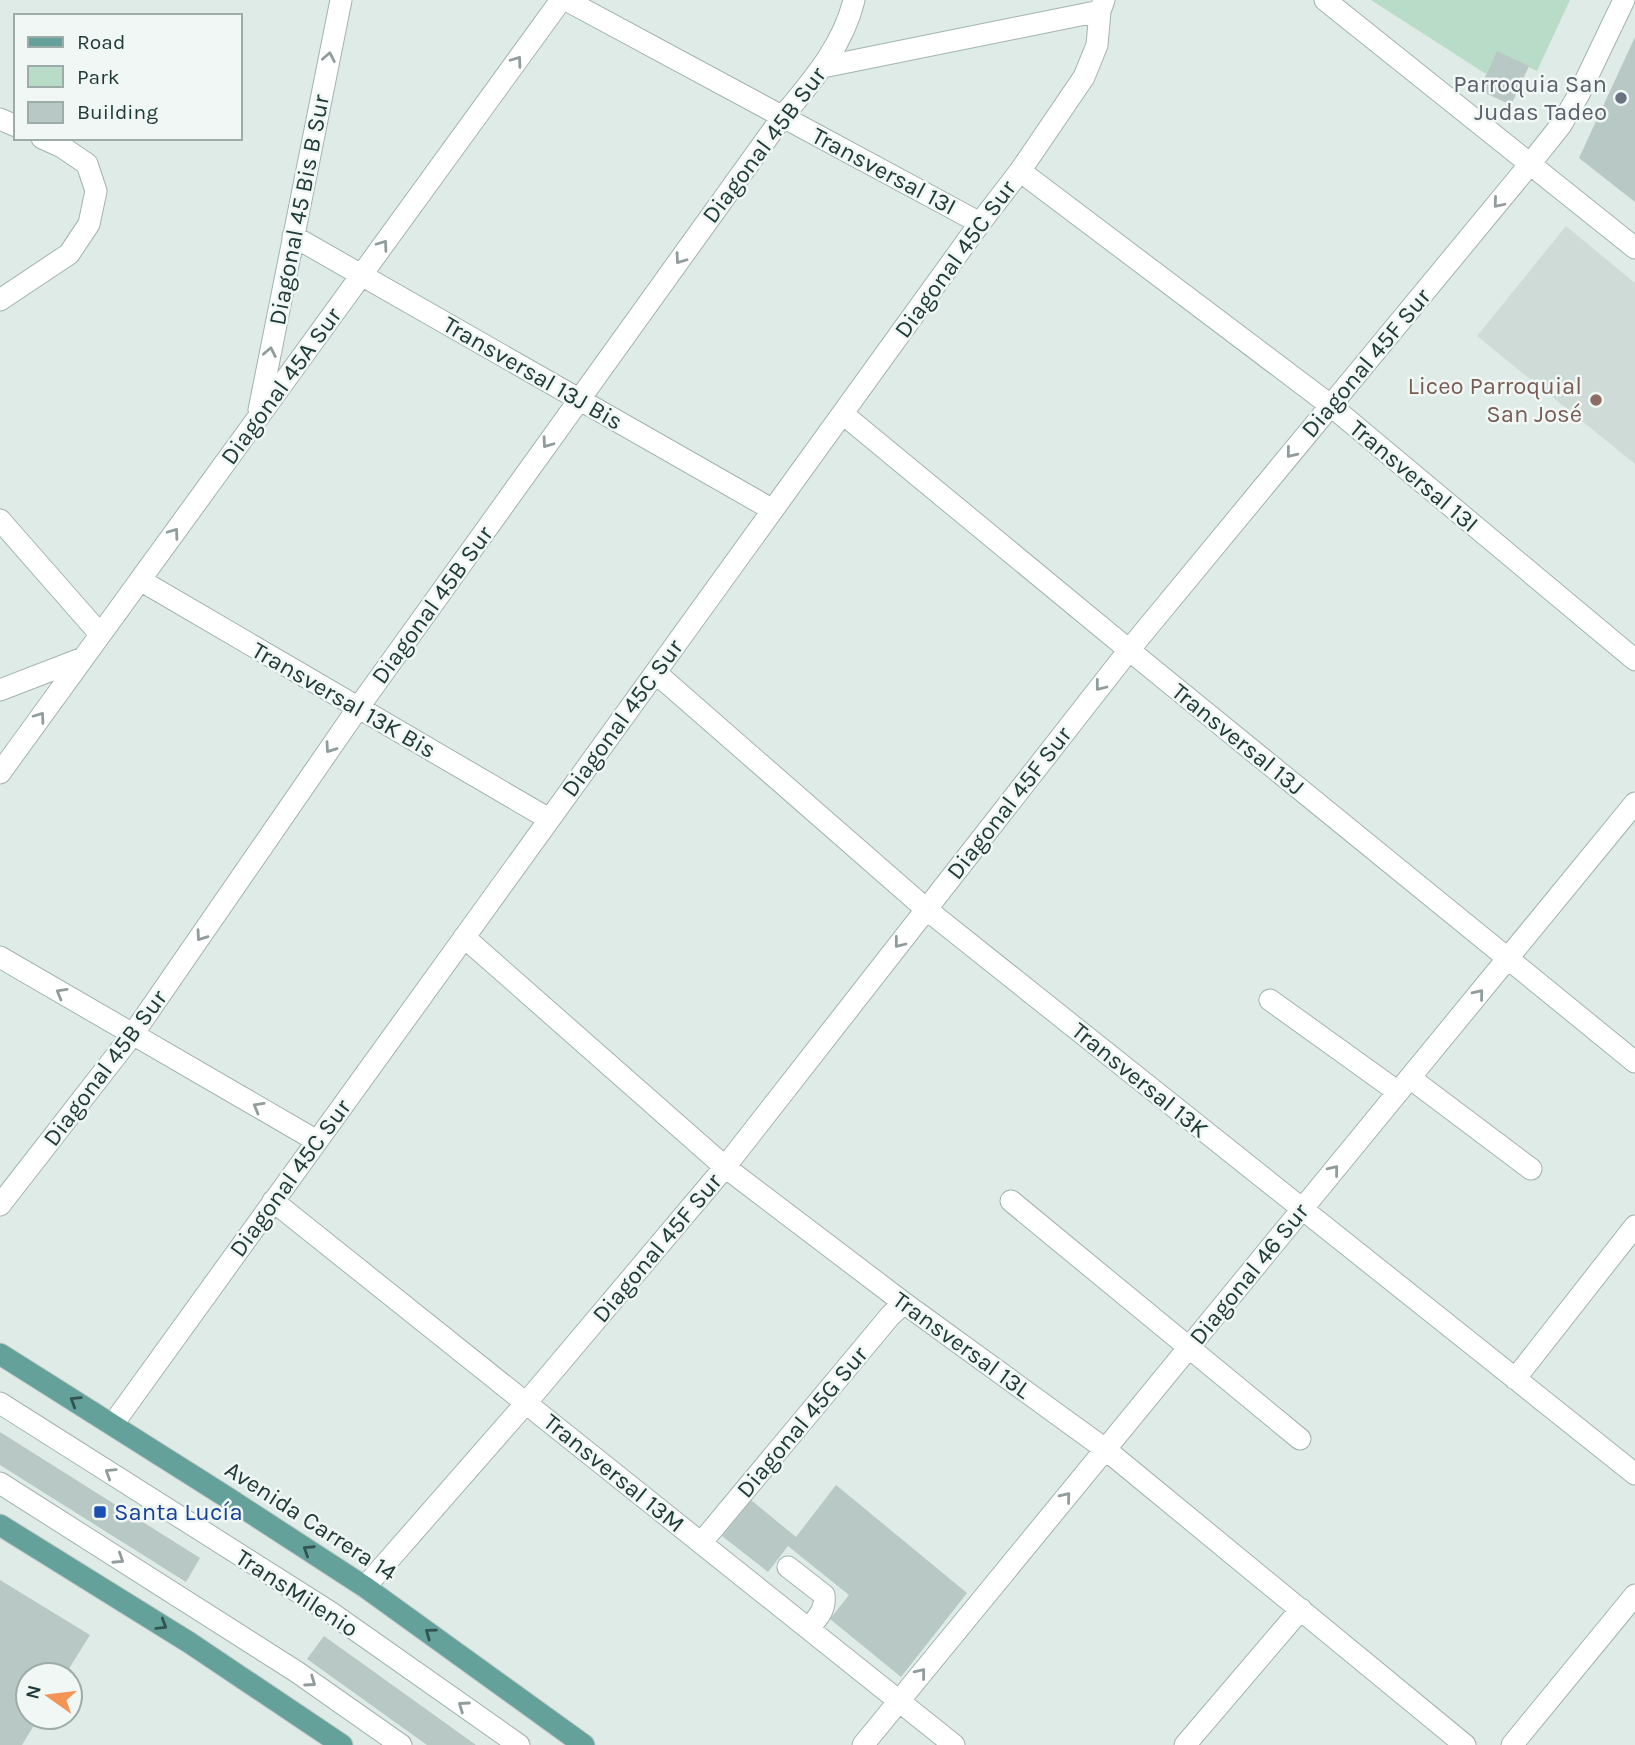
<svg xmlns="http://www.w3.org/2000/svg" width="1635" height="1745" font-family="Karla,sans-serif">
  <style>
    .built { fill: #cedbd7 }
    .green { fill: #b8dcc7 }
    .building { fill: #b8c8c4 }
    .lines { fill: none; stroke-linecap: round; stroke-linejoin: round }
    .minor-casing { stroke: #a2b3af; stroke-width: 23 }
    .major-casing { stroke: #c1c8c7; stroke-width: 23 }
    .minor { stroke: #fff; stroke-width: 21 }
    .major { stroke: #63a19a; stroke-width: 21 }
    .oneway { stroke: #909d9c }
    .oneway2 { stroke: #315450 }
    .worship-dot { fill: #6b7280; stroke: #f0f7f5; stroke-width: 2.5 }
    .education-dot { fill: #8d6e63; stroke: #f0f7f5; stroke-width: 2.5 }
    .transit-dot { fill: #1a4fb4; stroke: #f0f7f5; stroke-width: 2.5 }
    .labels { text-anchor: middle; stroke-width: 5; stroke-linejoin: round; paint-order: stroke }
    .worship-label { font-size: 24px; fill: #5b616d; stroke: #f0f7f5; text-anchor: end }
    .street-label { font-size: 24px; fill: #203b38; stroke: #f0f7f5 }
    .education-label { font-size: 24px; fill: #785e54; stroke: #f0f7f5; text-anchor: end }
    .transit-label { font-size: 24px; fill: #164399; stroke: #f0f7f5; text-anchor: start }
  </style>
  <rect width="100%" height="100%" fill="#dfebe7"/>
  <!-- built -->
  <path class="built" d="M 1566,226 L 1635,283 L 1635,464 L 1477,336 Z"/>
  <!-- green -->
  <path class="green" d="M 1371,0 L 1570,0 L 1537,71 L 1497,52 L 1486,74 Z"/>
  <!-- building -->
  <path class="building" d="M 1635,37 L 1635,202 L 1579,158 Z
    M 1497,51 L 1529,66 L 1511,105 L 1479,90 Z
    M 0,1432 L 200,1558 L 186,1582 L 0,1465 Z
    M 836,1485 L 967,1593 L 901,1677 L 830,1619 L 849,1595 L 788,1546 L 768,1572 L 722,1536 L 751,1500 L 796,1537 Z
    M 0,1580 L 90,1635 L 65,1675 L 28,1675 L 28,1717 L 39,1717 L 22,1745 L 0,1745 Z
    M 324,1636 L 476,1745 L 427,1745 L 307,1659 Z"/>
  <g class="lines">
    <defs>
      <path id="minor" d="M 566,0 L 980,223
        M 1325,0 L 1635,248
        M 823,67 L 1100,11
        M 0,119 L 16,126
        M 1020,171 L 1330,405 L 1635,660
        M 293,236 L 773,510
        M 0,300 L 69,254 L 89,224 L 96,191 L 87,164 L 62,147 L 42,138
        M 259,410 L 341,0
        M 843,414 L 1129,650 L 1635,1062
        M 0,520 L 100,634
        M 140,580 L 549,819
        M 656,673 L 926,909 L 1635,1474
        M 0,690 L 83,658
        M 0,773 L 561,0
        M 464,937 L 725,1167 L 904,1303 L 1105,1449 L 1465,1745
        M 0,957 L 317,1141
        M 1270,1000 L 1398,1092
        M 1410,1078 L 1531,1169
        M 273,1201 L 954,1745
        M 1011,1201 L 1300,1439
        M 0,1205 L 133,1034 L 358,708 L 783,116 C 812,81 843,46 854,0
        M 1515,1379 L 1635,1226
        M 0,1403 L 330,1612 L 519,1745
        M 113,1424 L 980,223 L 1020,171 L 1084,77 L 1097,45 L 1100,11 L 1104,0
        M 0,1483 L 297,1672 L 401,1745
        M 701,1543 L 890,1316 L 904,1303
        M 788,1567 L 824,1595 C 826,1610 818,1617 809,1628
        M 365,1587 L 526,1403 L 725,1167 L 1129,650 L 1530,164 L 1561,125 L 1579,94 L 1624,0
        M 863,1745 L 1635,803
        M 1185,1745 L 1301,1609
        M 1512,1745 L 1635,1595"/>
      <path id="major" d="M 0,1354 L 228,1498 L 365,1587 L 584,1745
        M 0,1525 L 190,1643 L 342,1745"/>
    </defs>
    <!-- minor casing -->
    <use href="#minor" class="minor-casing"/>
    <!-- major casing -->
    <use href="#major" class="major-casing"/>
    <!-- minor -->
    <use href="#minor" class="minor"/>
    <!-- major -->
    <use href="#major" class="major"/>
  </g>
  <!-- one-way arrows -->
  <defs><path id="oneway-chevron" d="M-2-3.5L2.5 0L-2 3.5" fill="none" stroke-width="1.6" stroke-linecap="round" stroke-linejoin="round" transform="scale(1.75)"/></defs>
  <g class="oneway">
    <use href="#oneway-chevron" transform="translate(329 57) rotate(-79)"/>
    <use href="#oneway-chevron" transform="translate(517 61) rotate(-54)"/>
    <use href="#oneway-chevron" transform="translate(1498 203) rotate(130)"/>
    <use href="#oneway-chevron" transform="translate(383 245) rotate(-54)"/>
    <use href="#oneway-chevron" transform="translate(680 259) rotate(126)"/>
    <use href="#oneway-chevron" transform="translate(270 352) rotate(-79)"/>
    <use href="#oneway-chevron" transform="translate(547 443) rotate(126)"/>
    <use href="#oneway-chevron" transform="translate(1291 453) rotate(129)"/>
    <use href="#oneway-chevron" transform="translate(174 533) rotate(-54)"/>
    <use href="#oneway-chevron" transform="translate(1100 686) rotate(128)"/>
    <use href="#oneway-chevron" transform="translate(40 717) rotate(-54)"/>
    <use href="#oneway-chevron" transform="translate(330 748) rotate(125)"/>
    <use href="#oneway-chevron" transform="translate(201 936) rotate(125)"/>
    <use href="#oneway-chevron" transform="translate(899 943) rotate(128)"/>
    <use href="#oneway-chevron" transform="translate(61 993) rotate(-150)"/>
    <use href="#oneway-chevron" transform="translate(1479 994) rotate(-51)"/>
    <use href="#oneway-chevron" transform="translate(258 1107) rotate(-150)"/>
    <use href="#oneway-chevron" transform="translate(1334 1170) rotate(-51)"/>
    <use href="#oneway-chevron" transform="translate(110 1473) rotate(-148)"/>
    <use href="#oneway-chevron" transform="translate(1066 1497) rotate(-51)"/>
    <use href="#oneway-chevron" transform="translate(119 1559) rotate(33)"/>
    <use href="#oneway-chevron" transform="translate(921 1673) rotate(-51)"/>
    <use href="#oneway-chevron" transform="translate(311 1682) rotate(35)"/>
    <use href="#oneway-chevron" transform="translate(463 1706) rotate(-145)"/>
  </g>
  <g class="oneway2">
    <use href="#oneway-chevron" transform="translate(75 1401) rotate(-148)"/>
    <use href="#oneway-chevron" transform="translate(308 1550) rotate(-147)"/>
    <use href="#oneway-chevron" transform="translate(162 1625) rotate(32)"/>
    <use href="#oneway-chevron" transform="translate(430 1633) rotate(-144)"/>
  </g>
  <!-- markers -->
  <circle class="worship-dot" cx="1621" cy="98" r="7"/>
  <circle class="education-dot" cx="1596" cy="400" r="7"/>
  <rect class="transit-dot" x="93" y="1505" width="14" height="14" rx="3.5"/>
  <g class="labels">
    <!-- worship labels -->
    <g class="worship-label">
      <text x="1607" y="92">Parroquia San<tspan x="1607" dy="28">Judas Tadeo</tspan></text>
    </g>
    <!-- street labels -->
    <g class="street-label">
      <text transform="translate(764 145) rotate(-53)" y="8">Diagonal 45B Sur</text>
      <text transform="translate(884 171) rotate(28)" y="8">Transversal 13I</text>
      <text transform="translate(299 210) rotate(-79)" y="8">Diagonal 45 Bis B Sur</text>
      <text transform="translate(955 259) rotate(-54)" y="8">Diagonal 45C Sur</text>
      <text transform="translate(1366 363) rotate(-50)" y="8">Diagonal 45F Sur</text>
      <text transform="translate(533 373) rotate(30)" y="8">Transversal 13J Bis</text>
      <text transform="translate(281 386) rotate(-54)" y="8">Diagonal 45A Sur</text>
      <text transform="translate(1414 476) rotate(40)" y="8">Transversal 13I</text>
      <text transform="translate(432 605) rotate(-54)" y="8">Diagonal 45B Sur</text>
      <text transform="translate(344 700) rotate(30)" y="8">Transversal 13K Bis</text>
      <text transform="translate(622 718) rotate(-54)" y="8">Diagonal 45C Sur</text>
      <text transform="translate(1238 739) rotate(39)" y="8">Transversal 13J</text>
      <text transform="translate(1009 803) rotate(-52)" y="8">Diagonal 45F Sur</text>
      <text transform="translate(105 1068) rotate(-53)" y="8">Diagonal 45B Sur</text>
      <text transform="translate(1140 1080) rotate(39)" y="8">Transversal 13K</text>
      <text transform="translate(290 1178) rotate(-54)" y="8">Diagonal 45C Sur</text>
      <text transform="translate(657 1248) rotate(-50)" y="8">Diagonal 45F Sur</text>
      <text transform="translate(1249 1274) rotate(-51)" y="8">Diagonal 46 Sur</text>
      <text transform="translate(962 1345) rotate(36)" y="8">Transversal 13L</text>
      <text transform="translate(802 1422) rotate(-50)" y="8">Diagonal 45G Sur</text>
      <text transform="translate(614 1473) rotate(39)" y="8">Transversal 13M</text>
      <text transform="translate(311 1521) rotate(33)" y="8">Avenida Carrera 14</text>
      <text transform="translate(297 1593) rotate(33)" y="8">TransMilenio</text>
    </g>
    <!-- education labels -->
    <g class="education-label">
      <text x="1582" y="394">Liceo Parroquial<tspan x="1582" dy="28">San José</tspan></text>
    </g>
    <!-- transit labels -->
    <g class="transit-label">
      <text x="114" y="1520">Santa Lucía</text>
    </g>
  </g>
  <!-- legend -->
  <rect x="14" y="14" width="228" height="126" fill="#f0f7f5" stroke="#9daca9" stroke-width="2"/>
  <rect x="28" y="37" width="35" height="10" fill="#63a19a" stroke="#9daca9" stroke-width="2"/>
  <text x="77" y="49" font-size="21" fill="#203b38">Road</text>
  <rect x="28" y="66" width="35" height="21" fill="#b8dcc7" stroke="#9daca9" stroke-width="2"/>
  <text x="77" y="84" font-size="21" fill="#203b38">Park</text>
  <rect x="28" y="102" width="35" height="21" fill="#b8c8c4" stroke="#9daca9" stroke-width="2"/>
  <text x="77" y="119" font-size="21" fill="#203b38">Building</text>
  <!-- north arrow -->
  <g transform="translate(49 1696) rotate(284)"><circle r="33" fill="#f0f7f5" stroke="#9daca9" stroke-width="2"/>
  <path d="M0-5L12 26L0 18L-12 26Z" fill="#f39355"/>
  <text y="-10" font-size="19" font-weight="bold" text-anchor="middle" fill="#203b38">N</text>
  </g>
</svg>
